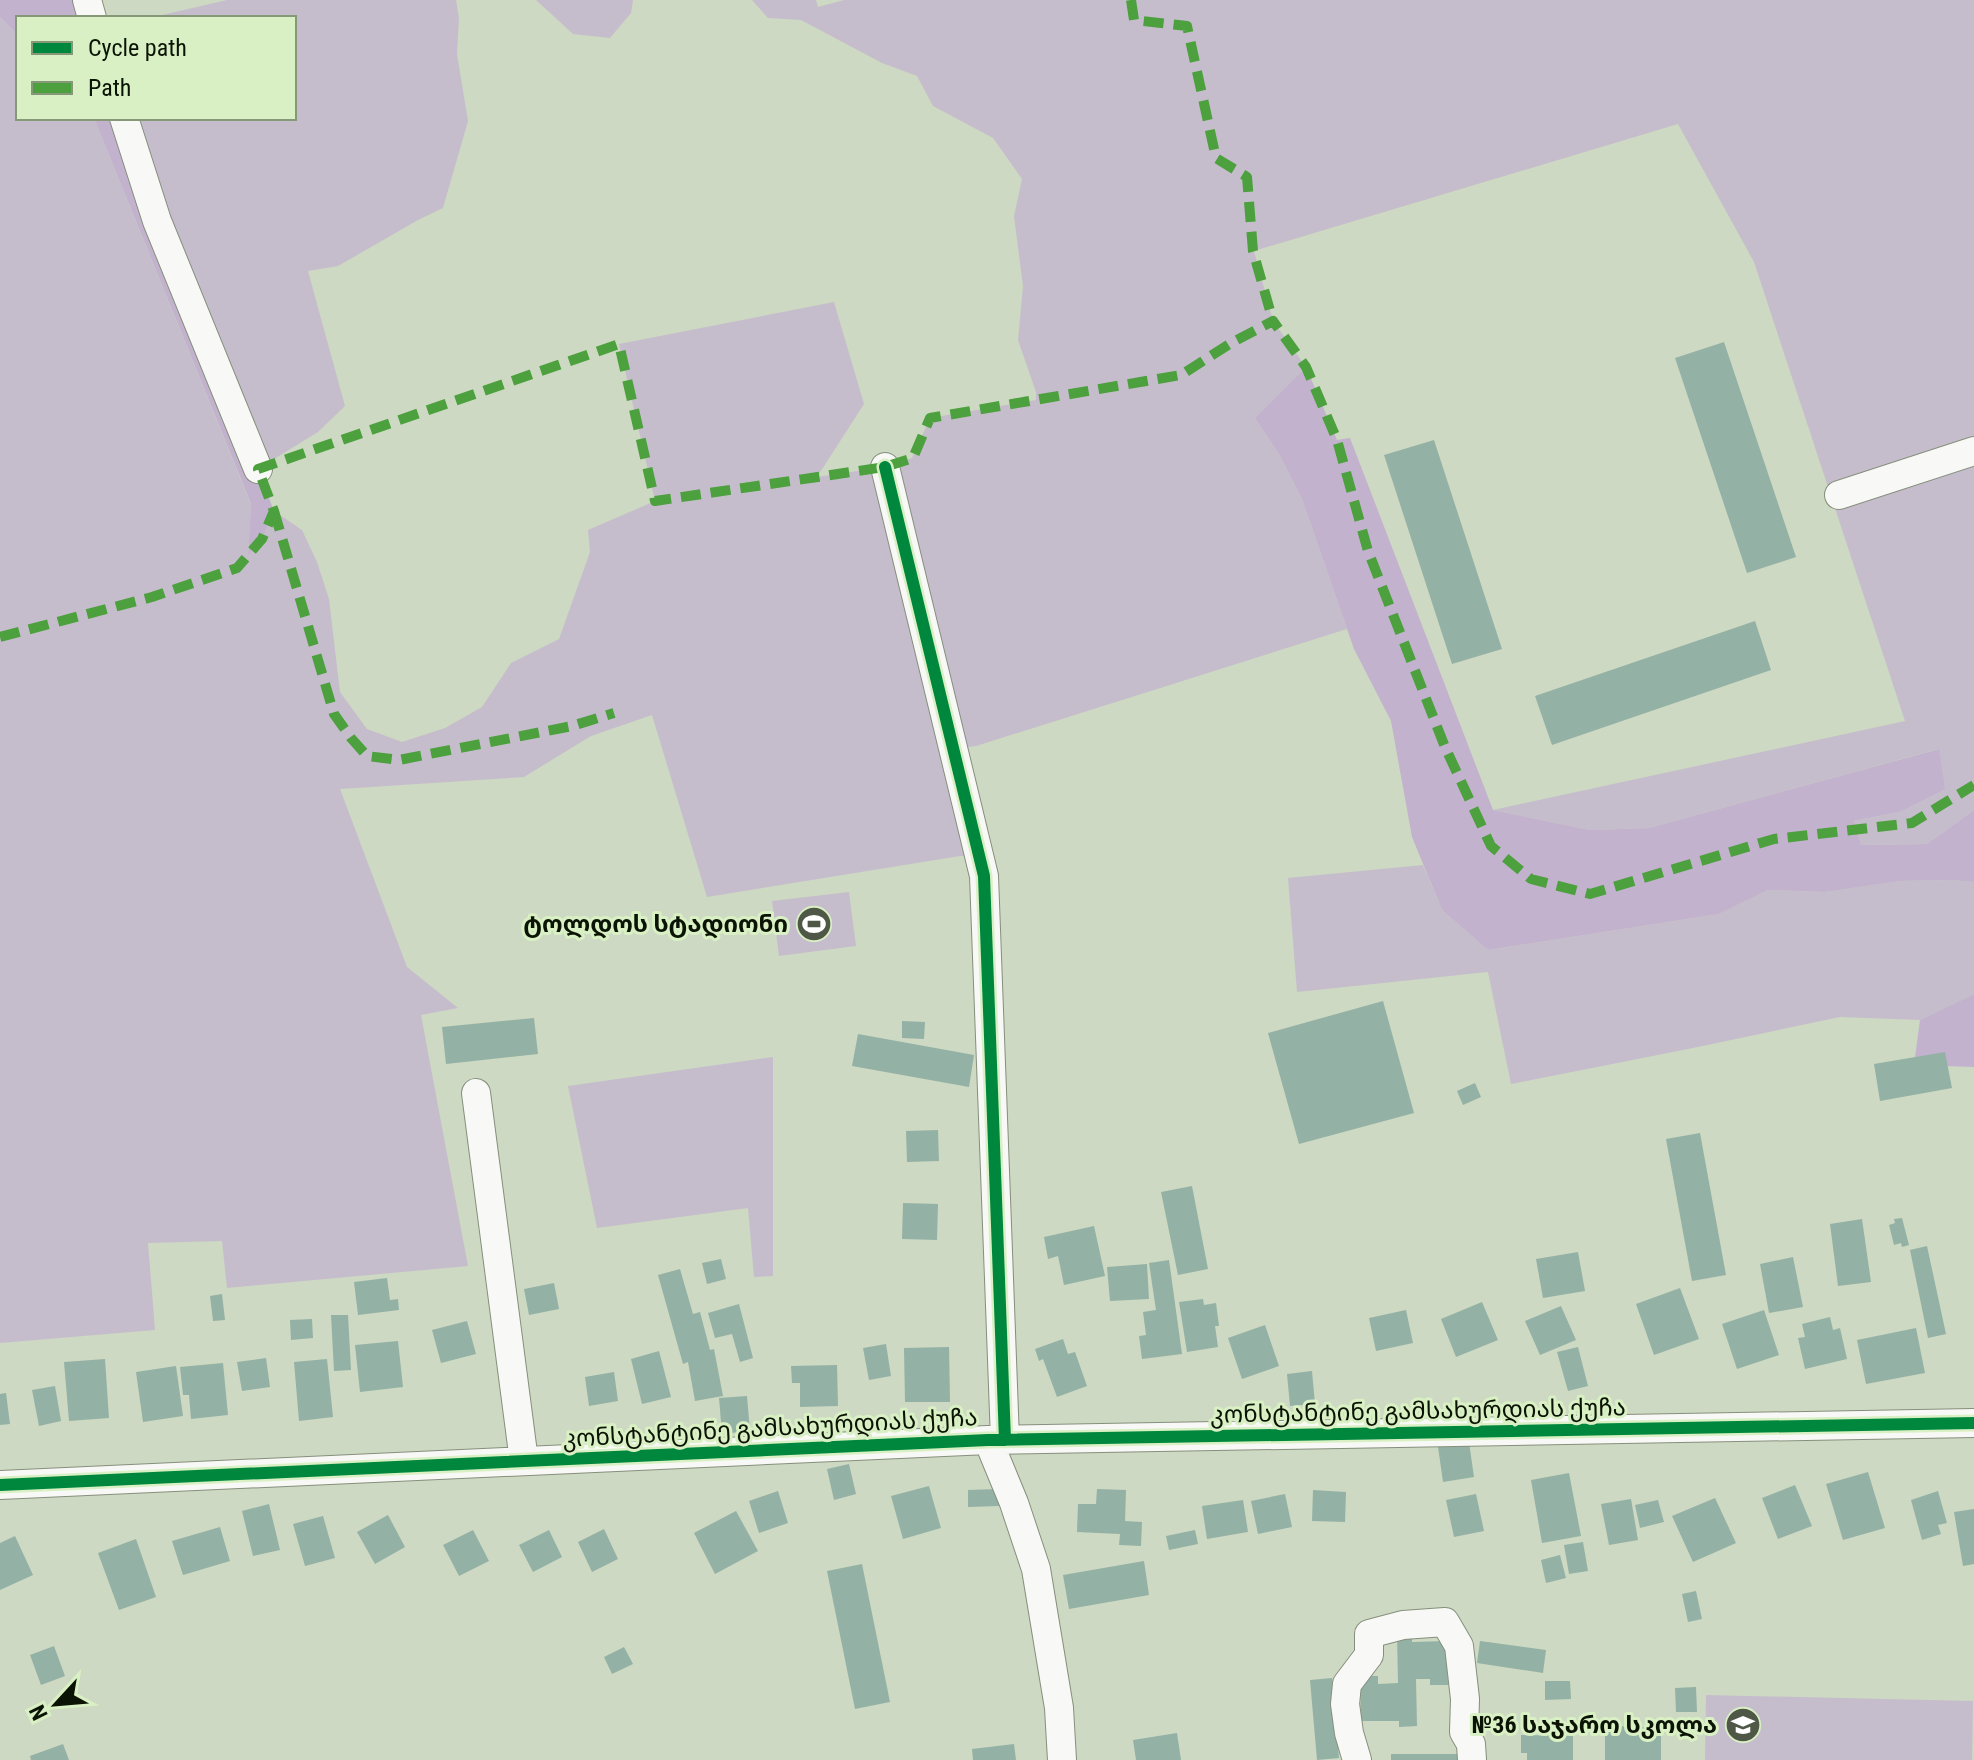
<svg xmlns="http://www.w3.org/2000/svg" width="1974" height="1760" font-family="'Roboto Condensed','Noto Sans Georgian',sans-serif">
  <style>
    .green { fill: #c6bdcc }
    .forest { fill: #c2b2cd }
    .building { fill: #94b1a5 }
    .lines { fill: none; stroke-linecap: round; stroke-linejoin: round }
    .minor-casing { stroke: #868f7d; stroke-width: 30 }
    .minor { stroke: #f8f9f6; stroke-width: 28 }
    .quiet { stroke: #4ca03d; stroke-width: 10; stroke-dasharray: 20 10; stroke-linecap: butt }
    .cycleway-casing { stroke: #d9f0c4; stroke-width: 17 }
    .cycleway { stroke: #00873e; stroke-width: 12 }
    .labels { text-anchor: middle; stroke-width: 6; stroke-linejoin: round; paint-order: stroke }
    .poi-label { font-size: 24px; font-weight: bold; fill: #0b1305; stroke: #d9f0c4; text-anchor: end }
    .street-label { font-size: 24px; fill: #0b1305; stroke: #d9f0c4 }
  </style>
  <rect width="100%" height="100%" fill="#cdd9c2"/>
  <!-- green -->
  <path class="green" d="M 227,0 L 456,0 L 459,18 L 457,54 L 468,121 L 443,208 L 418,220 L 338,266 L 308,271 L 345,406 L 318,432 L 258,469 L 124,118 L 294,118 L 294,18 L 149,18 Z
    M 536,0 L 633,0 L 631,13 L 610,38 L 573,34 Z
    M 752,0 L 816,0 L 818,7 L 844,0 L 1974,0 L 1974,810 L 1927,844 L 1861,845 L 1854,821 L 1899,812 L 1938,749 L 1649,828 L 1590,830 L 1493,810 L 1905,721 L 1754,262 L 1678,124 L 1254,251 L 1273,321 L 1306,367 L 1255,418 L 1279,454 L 1302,499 L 1347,629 L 976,746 L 954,749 L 979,856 L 960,856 L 707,897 L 652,715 L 591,736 L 524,777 L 340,789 L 407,967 L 458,1008 L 421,1015 L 468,1266 L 227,1288 L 222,1241 L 148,1243 L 155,1330 L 0,1343 L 0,17 L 18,35 L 18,118 L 94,118 L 251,505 L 248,554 L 262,539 L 274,511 L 302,530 L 317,562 L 329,599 L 340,692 L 367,729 L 402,742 L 445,728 L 482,707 L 511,663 L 559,639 L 590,552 L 588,530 L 655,501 L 619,344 L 834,302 L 864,404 L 817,477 L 885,467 L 912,458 L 930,418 L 1036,400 L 1036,392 L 1018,340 L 1023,286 L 1014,216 L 1022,179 L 993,138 L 933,106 L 917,76 L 882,63 L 801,20 L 768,18 Z
    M 1423,865 L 1442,910 L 1488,950 L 1719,914 L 1768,890 L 1825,892 L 1901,881 L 1951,880 L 1974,882 L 1974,994 L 1920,1020 L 1840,1017 L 1693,1048 L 1511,1084 L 1488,972 L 1297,992 L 1288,878 Z
    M 849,892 L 856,946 L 779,956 L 772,901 Z
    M 773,1057 L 773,1276 L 754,1277 L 748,1208 L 597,1228 L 568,1086 Z
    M 1706,1695 L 1973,1701 L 1972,1760 L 1705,1760 Z"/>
  <!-- forest -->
  <path class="forest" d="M 0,0 L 87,0 L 92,18 L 18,18 L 18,35 L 0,17 Z
    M 94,118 L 124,118 L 274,511 L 262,539 L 248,555 L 251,504 Z
    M 1306,367 L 1337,440 L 1350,438 L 1493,810 L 1590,830 L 1649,828 L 1939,749 L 1945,789 L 1899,812 L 1854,821 L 1861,845 L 1927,844 L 1974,810 L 1974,882 L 1951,880 L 1901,881 L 1825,892 L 1768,890 L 1719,914 L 1488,950 L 1442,910 L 1412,837 L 1391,721 L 1354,649 L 1302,499 L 1279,454 L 1255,418 Z
    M 1974,994 L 1974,1067 L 1914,1065 L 1920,1020 Z"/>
  <!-- building -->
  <path class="building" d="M 1724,342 L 1796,557 L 1747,573 L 1675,358 Z
    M 1434,440 L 1502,649 L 1452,664 L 1384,455 Z
    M 1755,621 L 1771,670 L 1552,745 L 1535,696 Z
    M 1383,1001 L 1414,1113 L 1299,1144 L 1268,1033 Z
    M 534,1018 L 538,1054 L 446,1064 L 442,1027 Z
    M 902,1021 L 925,1022 L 924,1039 L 902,1038 Z
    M 858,1034 L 974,1055 L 969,1087 L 852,1066 Z
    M 1945,1052 L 1952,1088 L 1880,1101 L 1874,1064 Z
    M 1475,1083 L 1481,1097 L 1463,1105 L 1457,1091 Z
    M 938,1130 L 939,1161 L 907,1162 L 906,1131 Z
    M 1700,1133 L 1726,1275 L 1692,1281 L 1666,1139 Z
    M 1192,1186 L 1208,1269 L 1178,1275 L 1161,1192 Z
    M 903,1203 L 938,1204 L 937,1240 L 902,1239 Z
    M 1902,1218 L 1909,1245 L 1902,1247 L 1901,1243 L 1894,1245 L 1889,1225 L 1895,1223 L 1894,1219 Z
    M 1862,1219 L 1871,1282 L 1838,1286 L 1830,1224 Z
    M 1094,1226 L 1105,1276 L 1064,1285 L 1058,1256 L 1048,1259 L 1044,1237 Z
    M 1927,1246 L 1946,1334 L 1928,1338 L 1910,1250 Z
    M 1578,1252 L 1585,1291 L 1543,1298 L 1536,1259 Z
    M 1793,1257 L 1803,1307 L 1769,1313 L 1760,1264 Z
    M 721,1259 L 726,1279 L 707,1284 L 702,1263 Z
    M 1169,1260 L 1182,1354 L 1142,1359 L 1139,1336 L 1146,1335 L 1143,1312 L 1156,1310 L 1149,1263 Z
    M 1147,1264 L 1149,1299 L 1110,1301 L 1107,1267 Z
    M 680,1269 L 693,1314 L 700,1312 L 710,1350 L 714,1349 L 723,1396 L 695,1401 L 688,1362 L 683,1364 L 658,1275 Z
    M 387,1278 L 390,1300 L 398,1299 L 399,1310 L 358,1315 L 354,1282 Z
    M 554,1283 L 559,1309 L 529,1315 L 524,1289 Z
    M 1680,1288 L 1699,1339 L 1654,1355 L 1636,1304 Z
    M 222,1294 L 225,1320 L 213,1321 L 210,1296 Z
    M 1203,1299 L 1204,1305 L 1216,1303 L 1219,1326 L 1215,1326 L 1218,1347 L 1187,1352 L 1179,1302 Z
    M 1482,1302 L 1498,1340 L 1456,1357 L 1441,1319 Z
    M 739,1304 L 753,1358 L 740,1362 L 732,1334 L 715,1338 L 708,1313 Z
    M 1561,1306 L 1576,1340 L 1540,1355 L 1525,1321 Z
    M 1406,1310 L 1413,1343 L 1376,1351 L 1369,1318 Z
    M 1764,1310 L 1779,1355 L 1737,1369 L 1722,1324 Z
    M 331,1315 L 348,1315 L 351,1370 L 334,1371 Z
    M 1830,1317 L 1833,1330 L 1840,1328 L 1847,1359 L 1805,1369 L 1798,1338 L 1805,1337 L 1802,1324 Z
    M 312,1319 L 313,1338 L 291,1340 L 290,1320 Z
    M 467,1321 L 476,1354 L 441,1363 L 432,1330 Z
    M 1265,1325 L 1279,1366 L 1242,1379 L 1228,1338 Z
    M 1916,1328 L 1925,1373 L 1866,1384 L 1857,1340 Z
    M 1063,1339 L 1068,1354 L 1075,1352 L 1087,1386 L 1057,1397 L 1043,1359 L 1039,1361 L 1035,1349 Z
    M 398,1341 L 403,1387 L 360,1392 L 355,1345 Z
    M 886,1344 L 891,1376 L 869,1380 L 863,1348 Z
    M 949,1347 L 950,1402 L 905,1402 L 904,1348 Z
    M 1578,1347 L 1588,1386 L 1568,1391 L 1557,1352 Z
    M 659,1351 L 671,1397 L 642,1404 L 631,1359 Z
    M 266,1358 L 270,1387 L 242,1391 L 237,1362 Z
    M 105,1359 L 109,1418 L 69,1421 L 64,1362 Z
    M 327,1359 L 333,1417 L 299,1421 L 294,1362 Z
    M 223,1363 L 228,1415 L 191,1419 L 189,1395 L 183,1395 L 180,1367 Z
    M 837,1365 L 838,1406 L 800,1407 L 800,1383 L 792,1383 L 791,1366 Z
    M 176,1366 L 183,1416 L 143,1422 L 136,1372 Z
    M 1312,1371 L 1315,1404 L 1290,1406 L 1287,1374 Z
    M 614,1372 L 618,1401 L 589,1406 L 585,1377 Z
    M 55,1386 L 61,1421 L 39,1426 L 32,1390 Z
    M 6,1393 L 10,1424 L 0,1425 L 0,1394 Z
    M 747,1396 L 750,1431 L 722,1434 L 719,1398 Z
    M 1469,1442 L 1474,1477 L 1443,1482 L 1438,1447 Z
    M 849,1464 L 856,1494 L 834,1500 L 827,1469 Z
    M 1868,1472 L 1885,1528 L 1843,1540 L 1826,1484 Z
    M 1569,1473 L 1581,1536 L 1542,1543 L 1531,1480 Z
    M 1795,1485 L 1812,1526 L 1778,1539 L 1762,1498 Z
    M 929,1486 L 941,1528 L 903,1539 L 891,1496 Z
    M 998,1489 L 999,1506 L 968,1507 L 968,1490 Z
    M 1097,1489 L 1126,1490 L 1125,1521 L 1142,1522 L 1141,1546 L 1119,1545 L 1120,1534 L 1077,1532 L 1078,1504 L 1096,1504 Z
    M 1313,1490 L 1346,1492 L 1345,1522 L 1312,1521 Z
    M 778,1491 L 788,1523 L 759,1533 L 749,1501 Z
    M 1938,1491 L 1947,1523 L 1938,1525 L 1941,1534 L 1922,1540 L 1911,1500 Z
    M 1285,1494 L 1292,1527 L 1258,1534 L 1251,1501 Z
    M 1476,1494 L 1484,1531 L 1454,1537 L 1446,1500 Z
    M 1715,1498 L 1736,1543 L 1693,1562 L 1672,1516 Z
    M 1631,1499 L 1638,1540 L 1609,1545 L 1601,1504 Z
    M 1243,1500 L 1248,1532 L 1207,1539 L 1202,1506 Z
    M 1658,1500 L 1664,1522 L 1640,1528 L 1635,1505 Z
    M 269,1504 L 280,1550 L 253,1556 L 242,1511 Z
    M 1974,1509 L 1974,1564 L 1963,1566 L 1954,1512 Z
    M 736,1511 L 758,1551 L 715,1574 L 694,1533 Z
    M 388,1515 L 405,1547 L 375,1564 L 357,1532 Z
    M 323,1516 L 335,1558 L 305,1566 L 293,1524 Z
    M 220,1527 L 230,1561 L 183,1575 L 172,1541 Z
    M 604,1529 L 618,1559 L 592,1572 L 578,1542 Z
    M 473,1530 L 489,1561 L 459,1576 L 443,1545 Z
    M 549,1530 L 562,1557 L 533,1572 L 519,1545 Z
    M 1195,1530 L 1198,1544 L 1169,1550 L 1166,1536 Z
    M 15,1536 L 33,1575 L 0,1590 L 0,1543 Z
    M 136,1539 L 156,1597 L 119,1610 L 98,1553 Z
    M 1583,1542 L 1588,1571 L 1569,1574 L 1564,1545 Z
    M 1560,1555 L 1566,1578 L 1546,1583 L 1541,1560 Z
    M 1144,1561 L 1149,1595 L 1069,1609 L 1063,1575 Z
    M 862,1564 L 890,1702 L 855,1709 L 827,1571 Z
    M 1696,1591 L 1702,1619 L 1688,1622 L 1682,1594 Z
    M 1412,1631 L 1412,1642 L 1447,1641 L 1448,1685 L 1430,1685 L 1430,1679 L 1416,1679 L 1417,1726 L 1399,1727 L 1399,1721 L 1361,1721 L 1360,1676 L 1378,1676 L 1378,1684 L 1398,1683 L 1397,1632 Z
    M 1480,1641 L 1546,1650 L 1543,1673 L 1477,1663 Z
    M 54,1646 L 65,1676 L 41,1685 L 30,1655 Z
    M 624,1647 L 633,1664 L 612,1674 L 604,1657 Z
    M 1332,1678 L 1339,1758 L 1317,1760 L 1310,1680 Z
    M 1545,1681 L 1570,1681 L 1571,1699 L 1545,1700 Z
    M 1696,1687 L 1697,1712 L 1676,1712 L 1675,1688 Z
    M 1605,1726 L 1661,1727 L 1661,1760 L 1605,1760 Z
    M 1177,1733 L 1181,1760 L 1136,1760 L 1133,1740 Z
    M 1521,1735 L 1573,1736 L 1573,1760 L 1527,1760 L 1527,1753 L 1521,1753 Z
    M 63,1744 L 69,1760 L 31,1760 L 30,1756 Z
    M 1014,1744 L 1016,1760 L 973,1760 L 972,1749 Z
    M 1391,1754 L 1465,1754 L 1465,1760 L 1391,1760 Z"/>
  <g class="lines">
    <defs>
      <path id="minor" d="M 87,0 L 92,18
        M 124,118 L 157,221 L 258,469
        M 885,467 L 984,876 L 1005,1440
        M 1839,495 L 1974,451
        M 476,1093 L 524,1461
        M 988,1440 L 1014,1503 L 1036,1569 L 1059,1708 L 1062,1760
        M 0,1485 L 988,1440 L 1974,1423
        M 1357,1760 L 1349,1733 L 1345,1704 L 1347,1684 L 1369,1655 L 1369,1634 L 1403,1625 L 1445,1622 L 1459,1646 L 1465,1699 L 1464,1732 L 1471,1744 L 1472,1760"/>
    </defs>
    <!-- minor casing -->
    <use href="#minor" class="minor-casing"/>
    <!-- minor -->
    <use href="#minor" class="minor"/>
    <!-- quiet -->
    <path class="quiet" d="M 1131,0 L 1134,20 L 1187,26 L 1216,158 L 1247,177 L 1253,251 L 1273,321
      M 274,511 L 334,714 L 351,738 L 367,756 L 399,760 L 572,726 L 614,713
      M 0,637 L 152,597 L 237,568 L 262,539 L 274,511 L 258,469 L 619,344 L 655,501 L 885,467 L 913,458 L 930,418 L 1181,375 L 1231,343 L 1273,321 L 1306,367 L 1337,440 L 1368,551 L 1445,747 L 1491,846 L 1531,879 L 1590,894 L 1774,839 L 1912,823 L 1974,785"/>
    <defs>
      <path id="cycleway" d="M 885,467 L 984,876 L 1005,1440
        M 0,1485 L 988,1440 L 1974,1423"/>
    </defs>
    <!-- cycleway casing -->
    <use href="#cycleway" class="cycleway-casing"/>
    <!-- cycleway -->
    <use href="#cycleway" class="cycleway"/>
  </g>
  <!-- icons -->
  <defs>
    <symbol id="stadium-disc" viewBox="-11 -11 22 22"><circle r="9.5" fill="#4f5847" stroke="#d9f0c4"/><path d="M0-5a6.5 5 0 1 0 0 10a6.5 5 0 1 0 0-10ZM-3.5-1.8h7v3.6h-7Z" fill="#fff"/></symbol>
    <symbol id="school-disc" viewBox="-11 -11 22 22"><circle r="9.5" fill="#4f5847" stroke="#d9f0c4"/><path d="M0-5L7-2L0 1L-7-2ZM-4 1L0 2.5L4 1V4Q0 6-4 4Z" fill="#fff"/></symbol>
  </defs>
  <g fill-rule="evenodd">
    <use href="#stadium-disc" x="794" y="904" width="40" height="40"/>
    <use href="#school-disc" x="1723" y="1705" width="40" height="40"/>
  </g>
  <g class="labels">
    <!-- poi labels -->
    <g class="poi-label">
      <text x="788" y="932">ტოლდოს სტადიონი</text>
      <text x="1717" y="1733">№36 საჯარო სკოლა</text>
    </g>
    <!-- street labels -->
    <g class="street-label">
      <text transform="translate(1418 1411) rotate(-1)" y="8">კონსტანტინე გამსახურდიას ქუჩა</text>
      <text transform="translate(770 1428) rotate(-3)" y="8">კონსტანტინე გამსახურდიას ქუჩა</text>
    </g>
  </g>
  <!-- legend -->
  <rect x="16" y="16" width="280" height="104" fill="#d9f0c4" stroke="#879878" stroke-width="2"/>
  <rect x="32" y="42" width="40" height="12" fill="#00873e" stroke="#879878" stroke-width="2"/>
  <text x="88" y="56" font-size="24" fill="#0b1305">Cycle path</text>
  <rect x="32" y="82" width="40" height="12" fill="#4ca03d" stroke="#879878" stroke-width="2"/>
  <text x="88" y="96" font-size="24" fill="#0b1305">Path</text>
  <!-- north arrow -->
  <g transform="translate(56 1704) rotate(244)" stroke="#d9f0c4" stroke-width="6" paint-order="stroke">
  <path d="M0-6L14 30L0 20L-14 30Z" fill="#0b1305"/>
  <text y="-12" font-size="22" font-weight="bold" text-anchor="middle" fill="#0b1305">N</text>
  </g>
</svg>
